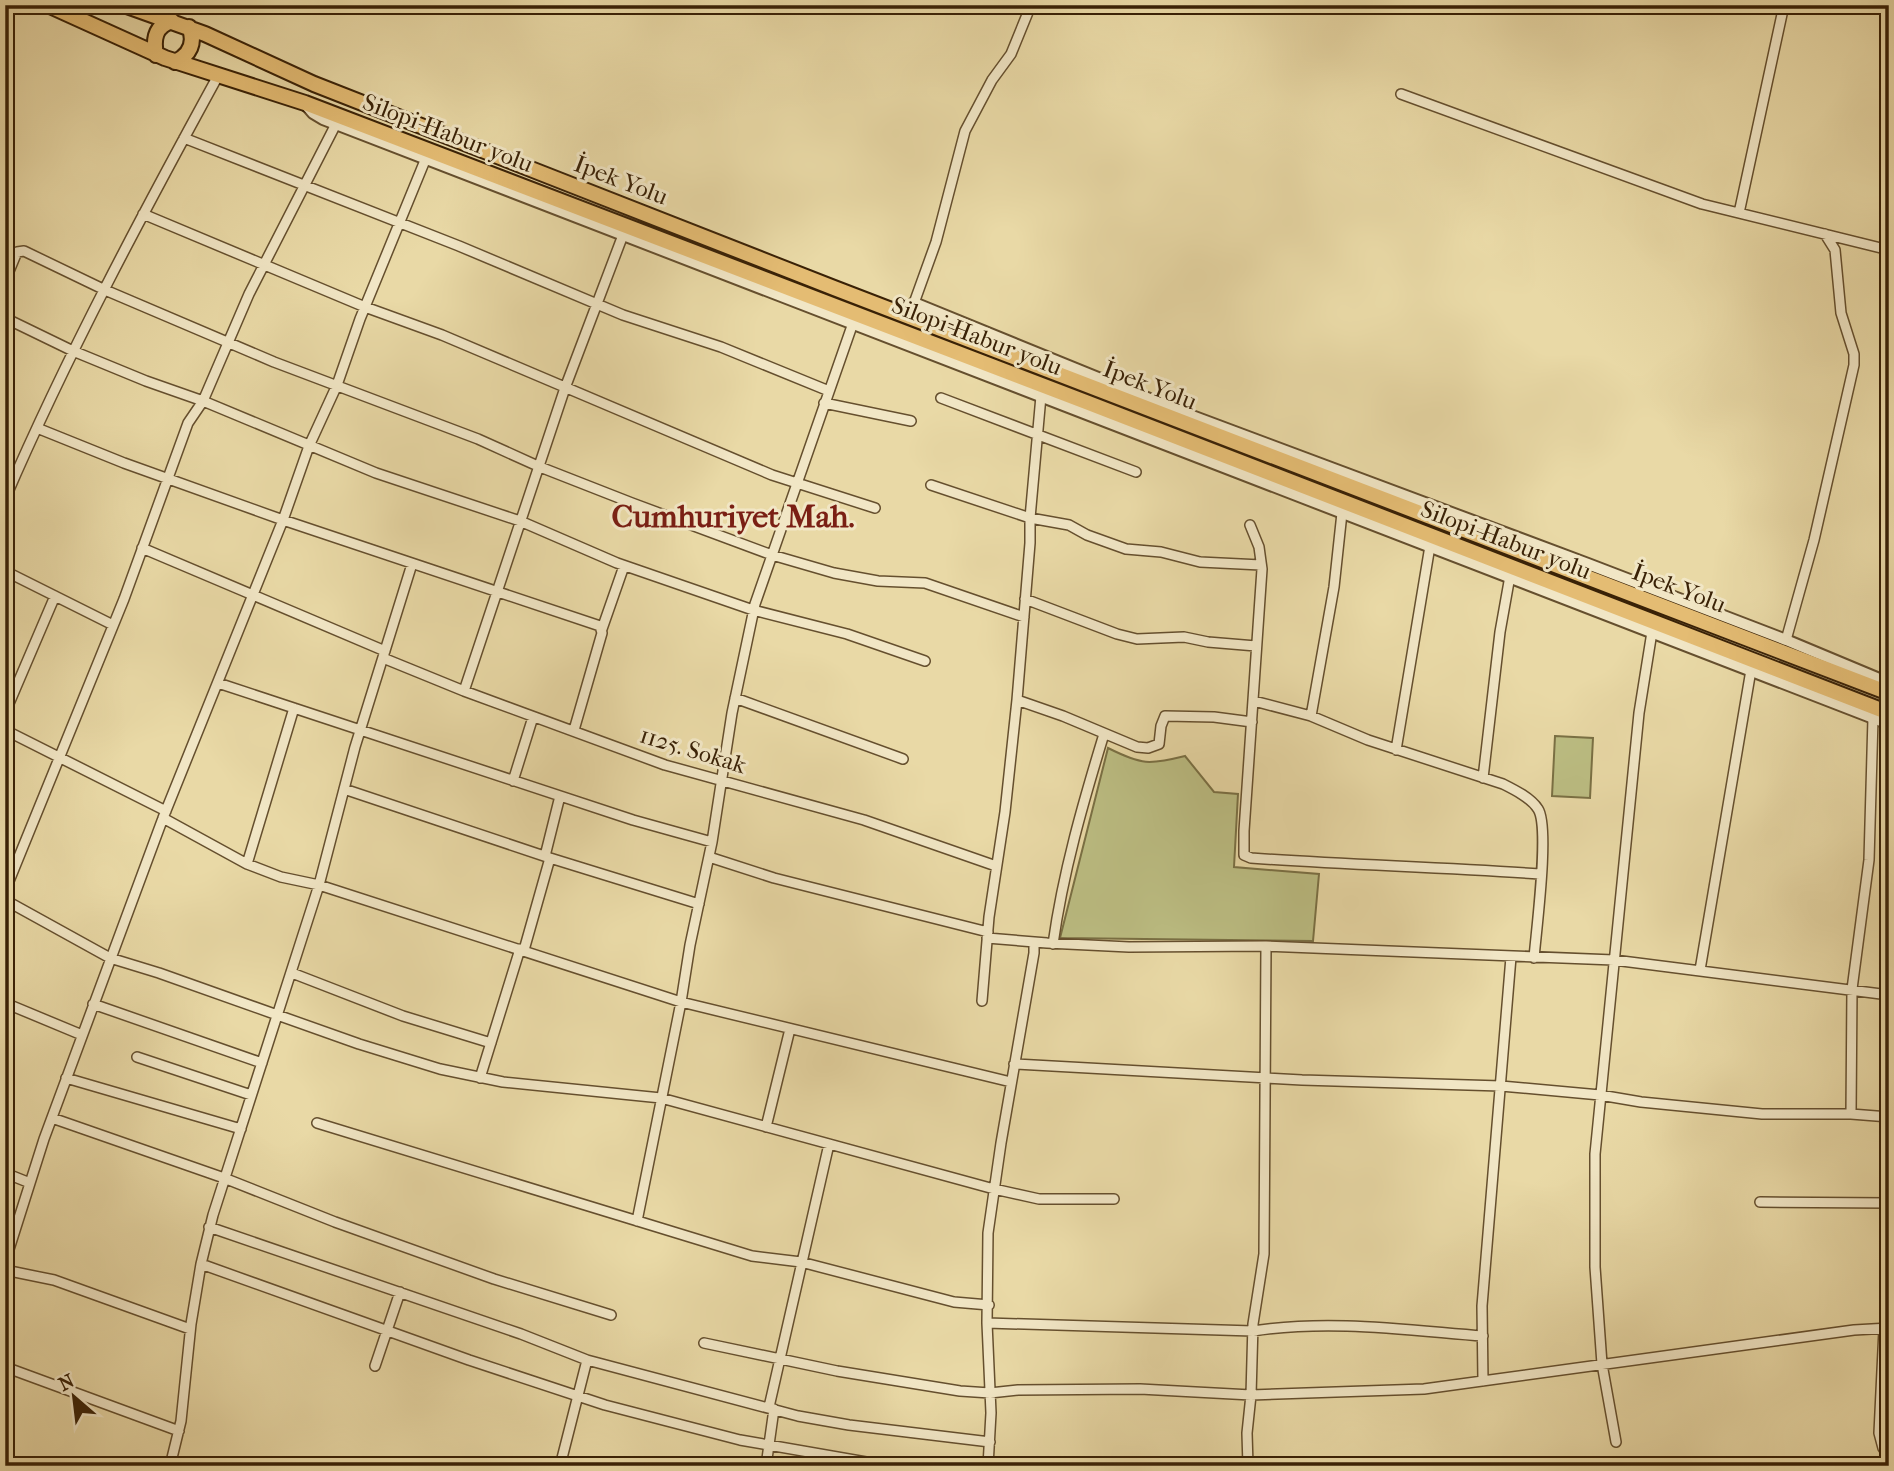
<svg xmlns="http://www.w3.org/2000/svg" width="1894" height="1471" font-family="'IM FELL French Canon',serif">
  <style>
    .green { fill: #bcbe83; stroke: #7a7044; stroke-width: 2 }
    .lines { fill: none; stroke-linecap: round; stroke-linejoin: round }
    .minor-casing { stroke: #654f2e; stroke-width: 12 }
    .tertiary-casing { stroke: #654f2e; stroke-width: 14 }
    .trunk-casing { stroke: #392106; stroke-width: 18 }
    .minor { stroke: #f1e6c5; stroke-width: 9 }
    .tertiary { stroke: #f1e6c5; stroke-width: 10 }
    .trunk { stroke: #e4bc73; stroke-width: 14 }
    .labels { text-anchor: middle; stroke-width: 6; stroke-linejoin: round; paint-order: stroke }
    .street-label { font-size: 24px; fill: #392106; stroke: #f1e6c5 }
    .district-label { font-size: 32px; font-weight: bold; fill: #7a1f14; stroke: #f1e6c5 }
  </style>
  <rect width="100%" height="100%" fill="#e9d9a6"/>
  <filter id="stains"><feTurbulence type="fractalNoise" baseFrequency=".00286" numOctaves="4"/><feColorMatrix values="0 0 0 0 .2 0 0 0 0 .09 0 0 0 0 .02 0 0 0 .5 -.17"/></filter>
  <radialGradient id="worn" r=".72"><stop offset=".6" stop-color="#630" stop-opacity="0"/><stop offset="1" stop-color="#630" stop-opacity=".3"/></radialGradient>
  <!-- green -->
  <path class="green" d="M 1555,736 L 1593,738 L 1590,798 L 1552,796 Z
    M 1108,748 C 1142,765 1149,765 1185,756 L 1214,792 L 1238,794 L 1234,867 L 1319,874 L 1313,941 L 1060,938 Z"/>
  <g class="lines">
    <defs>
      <path id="minor" d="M 1883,5 L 1889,8
        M 5,15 L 9,5
        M 1401,94 L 1702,204 L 1889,250
        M 184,138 L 459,246 L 623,315 L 721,347 L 829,391
        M 1739,213 L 1784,5
        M 143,214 L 365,307 L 442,335 L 772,475 L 875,508
        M 5,281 L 17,252 L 24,251 L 105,290 L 274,362 L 478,439 L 540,467 L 632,503 L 772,555 L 834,573 L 878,581 L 925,583 L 1024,617
        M 909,317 L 936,242 L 965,131 L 992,80 L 1011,54 L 1031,5
        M 5,318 L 73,351 L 146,381 L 203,401 L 376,473 L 520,521 L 617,563 L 753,610 L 847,634 L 925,661
        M 941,398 L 1136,472
        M 824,403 L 911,421
        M 37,428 L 124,463 L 283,520 L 600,626 L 602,633 L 574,730
        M 931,485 L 1030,518 L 1069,525 L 1087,535 L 1126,549 L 1161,552 L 1200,562 L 1261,565
        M 5,499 C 68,353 143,213 219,74
        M 1250,525 L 1259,547 L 1262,569 L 1244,831 L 1244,855 L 1251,858 C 1347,865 1444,867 1540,874
        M 142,548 L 385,651
        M 5,571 L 113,625
        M 1025,599 L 1117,634 L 1137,639 L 1184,637 L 1208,642 L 1256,646
        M 602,629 L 624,566
        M 1786,640 L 1814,540 L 1854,365 L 1854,354 L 1841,313 L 1835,250 L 1825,234
        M 383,658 L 464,691 L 665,765 L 864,820 L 996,866
        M 218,683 L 633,820 L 712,842
        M 464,691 L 565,388 L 623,235
        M 735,698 L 903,759
        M 1017,700 L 1063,716 L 1137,747 L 1148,748 L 1159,744 L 1161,726 L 1165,716 L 1214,717 L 1252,722
        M 1254,701 L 1311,716 L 1368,740 L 1503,784 C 1515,790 1531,798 1538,809 C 1550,827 1536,932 1534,958
        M 5,713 L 55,596
        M 1311,716 L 1334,587 L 1342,513
        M 5,730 L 166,811
        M 1396,750 L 1430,546
        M 1483,778 L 1500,632 L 1510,576
        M 513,781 L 533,717
        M 344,789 L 550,858 L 699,904
        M 163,818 L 247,864 L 281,877 L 319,885 L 681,1002 L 1011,1082
        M 545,856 L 560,796
        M 709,857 L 774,878 L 988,932
        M 247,864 L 294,708
        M 5,891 L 124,599 L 188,423 L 203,401 L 249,294 L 338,120
        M 5,900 L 110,958 L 159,973 L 359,1044 L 440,1069 L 503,1082 L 661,1098 L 994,1189 L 1039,1199 L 1114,1199
        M 987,938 L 1047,943 L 1129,947 L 1266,946 L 1614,960 L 1889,995
        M 1053,944 C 1063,872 1083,803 1104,734
        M 524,950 L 550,858
        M 1700,970 L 1751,670
        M 292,973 L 403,1016 L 491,1043
        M 982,1001 L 989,917 L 1005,812 L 1017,700 L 1030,543 L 1030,518 L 1041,396
        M 5,1003 L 82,1035
        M 93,1004 L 262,1063
        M 137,1057 L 251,1095
        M 1014,1064 L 1302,1080 L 1501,1086 L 1600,1095 L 1641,1102 L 1762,1114 L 1851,1114 L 1889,1117
        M 66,1078 L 241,1129
        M 480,1078 L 520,949
        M 1851,1114 L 1852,989 L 1869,860 L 1873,718
        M 52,1118 L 224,1178 L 335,1222 L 494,1279 L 611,1315
        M 317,1123 L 752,1256 L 801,1262 L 954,1302 L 989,1305
        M 766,1127 L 790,1029
        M 5,1173 L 30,1183
        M 1760,1202 L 1889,1203
        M 637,1221 L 681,1002 L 690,945 L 712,842 L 732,713 L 755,604 L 853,323
        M 209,1227 L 521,1334 L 587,1360 L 798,1416 L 849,1425 L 990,1442
        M 5,1262 L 44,1139 L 163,818 L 283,520 L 309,446 L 337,385 L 360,319 L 426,158
        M 201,1264 L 469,1360 L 605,1405 L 740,1440 L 889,1466
        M 5,1270 L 54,1280 L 190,1329
        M 987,1323 L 1253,1331 C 1329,1319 1406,1330 1483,1336
        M 1884,1329 L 1879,1433 L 1883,1448 L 1889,1457
        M 704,1343 L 837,1371 L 960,1391 L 990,1393 L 1018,1390 L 1140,1389 L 1251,1395 L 1424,1389 L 1854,1330 L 1889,1328
        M 375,1366 L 400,1292
        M 5,1367 L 179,1431
        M 1483,1381 L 1482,1306 L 1511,957
        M 769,1407 L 829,1144
        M 1616,1442 L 1602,1364 L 1595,1267 L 1595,1154 L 1639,713 L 1652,632
        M 5,1460 L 22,1466
        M 170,1466 L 181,1421 L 191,1324 L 201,1264 L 213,1215 L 319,885 L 355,747 L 412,564
        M 560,1466 L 587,1360
        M 766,1466 L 774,1409
        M 988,1466 L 991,1413 L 987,1323 L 988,1233 L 1001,1143 L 1034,953 L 1034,942
        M 1248,1466 L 1247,1433 L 1251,1395 L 1253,1324 L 1264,1254 L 1266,946"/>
      <path id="tertiary" d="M 306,105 L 313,113 L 323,119 L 1889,724
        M 914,303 L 1184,413 L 1588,564 L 1786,640 L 1889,683"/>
      <path id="trunk" d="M 48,5 L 165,58 L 305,103 L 1086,402 L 1889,713
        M 124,5 L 205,34 L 314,84 L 834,288 L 1889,693
        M 156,55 C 153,39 155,26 172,21
        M 175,62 C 190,55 196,43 189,27"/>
    </defs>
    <!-- minor casing -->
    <use href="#minor" class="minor-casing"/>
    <!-- tertiary casing -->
    <use href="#tertiary" class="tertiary-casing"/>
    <!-- trunk casing -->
    <use href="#trunk" class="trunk-casing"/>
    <!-- minor -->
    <use href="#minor" class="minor"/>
    <!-- tertiary -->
    <use href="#tertiary" class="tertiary"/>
    <!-- trunk -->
    <use href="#trunk" class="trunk"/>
  </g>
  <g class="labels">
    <!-- street labels -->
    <g class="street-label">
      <text transform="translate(448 133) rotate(21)" y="8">Silopi-Habur yolu</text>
      <text transform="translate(621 180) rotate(21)" y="8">İpek Yolu</text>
      <text transform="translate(977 336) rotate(21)" y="8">Silopi-Habur yolu</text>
      <text transform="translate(1150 385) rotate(21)" y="8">İpek Yolu</text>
      <text transform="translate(1506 540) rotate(21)" y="8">Silopi-Habur yolu</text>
      <text transform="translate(1679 588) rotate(21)" y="8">İpek Yolu</text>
      <text transform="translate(693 750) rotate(17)" y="8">1125. Sokak</text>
    </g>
    <!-- district labels -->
    <g class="district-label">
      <text x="733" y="527">Cumhuriyet Mah.</text>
    </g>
  </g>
  <!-- margin -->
  <rect width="1894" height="1471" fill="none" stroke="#e9d9a6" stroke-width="28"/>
  <rect x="7" y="7" width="1880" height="1457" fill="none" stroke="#392106" stroke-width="3.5"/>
  <rect x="14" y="14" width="1866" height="1443" fill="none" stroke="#392106" stroke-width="2"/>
  <!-- north arrow -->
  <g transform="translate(74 1397) rotate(332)" stroke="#f1e6c5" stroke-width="5" paint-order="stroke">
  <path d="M0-5L12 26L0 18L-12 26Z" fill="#392106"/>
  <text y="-10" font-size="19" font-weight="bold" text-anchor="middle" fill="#392106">N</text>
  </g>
  <rect width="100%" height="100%" filter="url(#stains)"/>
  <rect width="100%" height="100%" fill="url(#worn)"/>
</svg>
